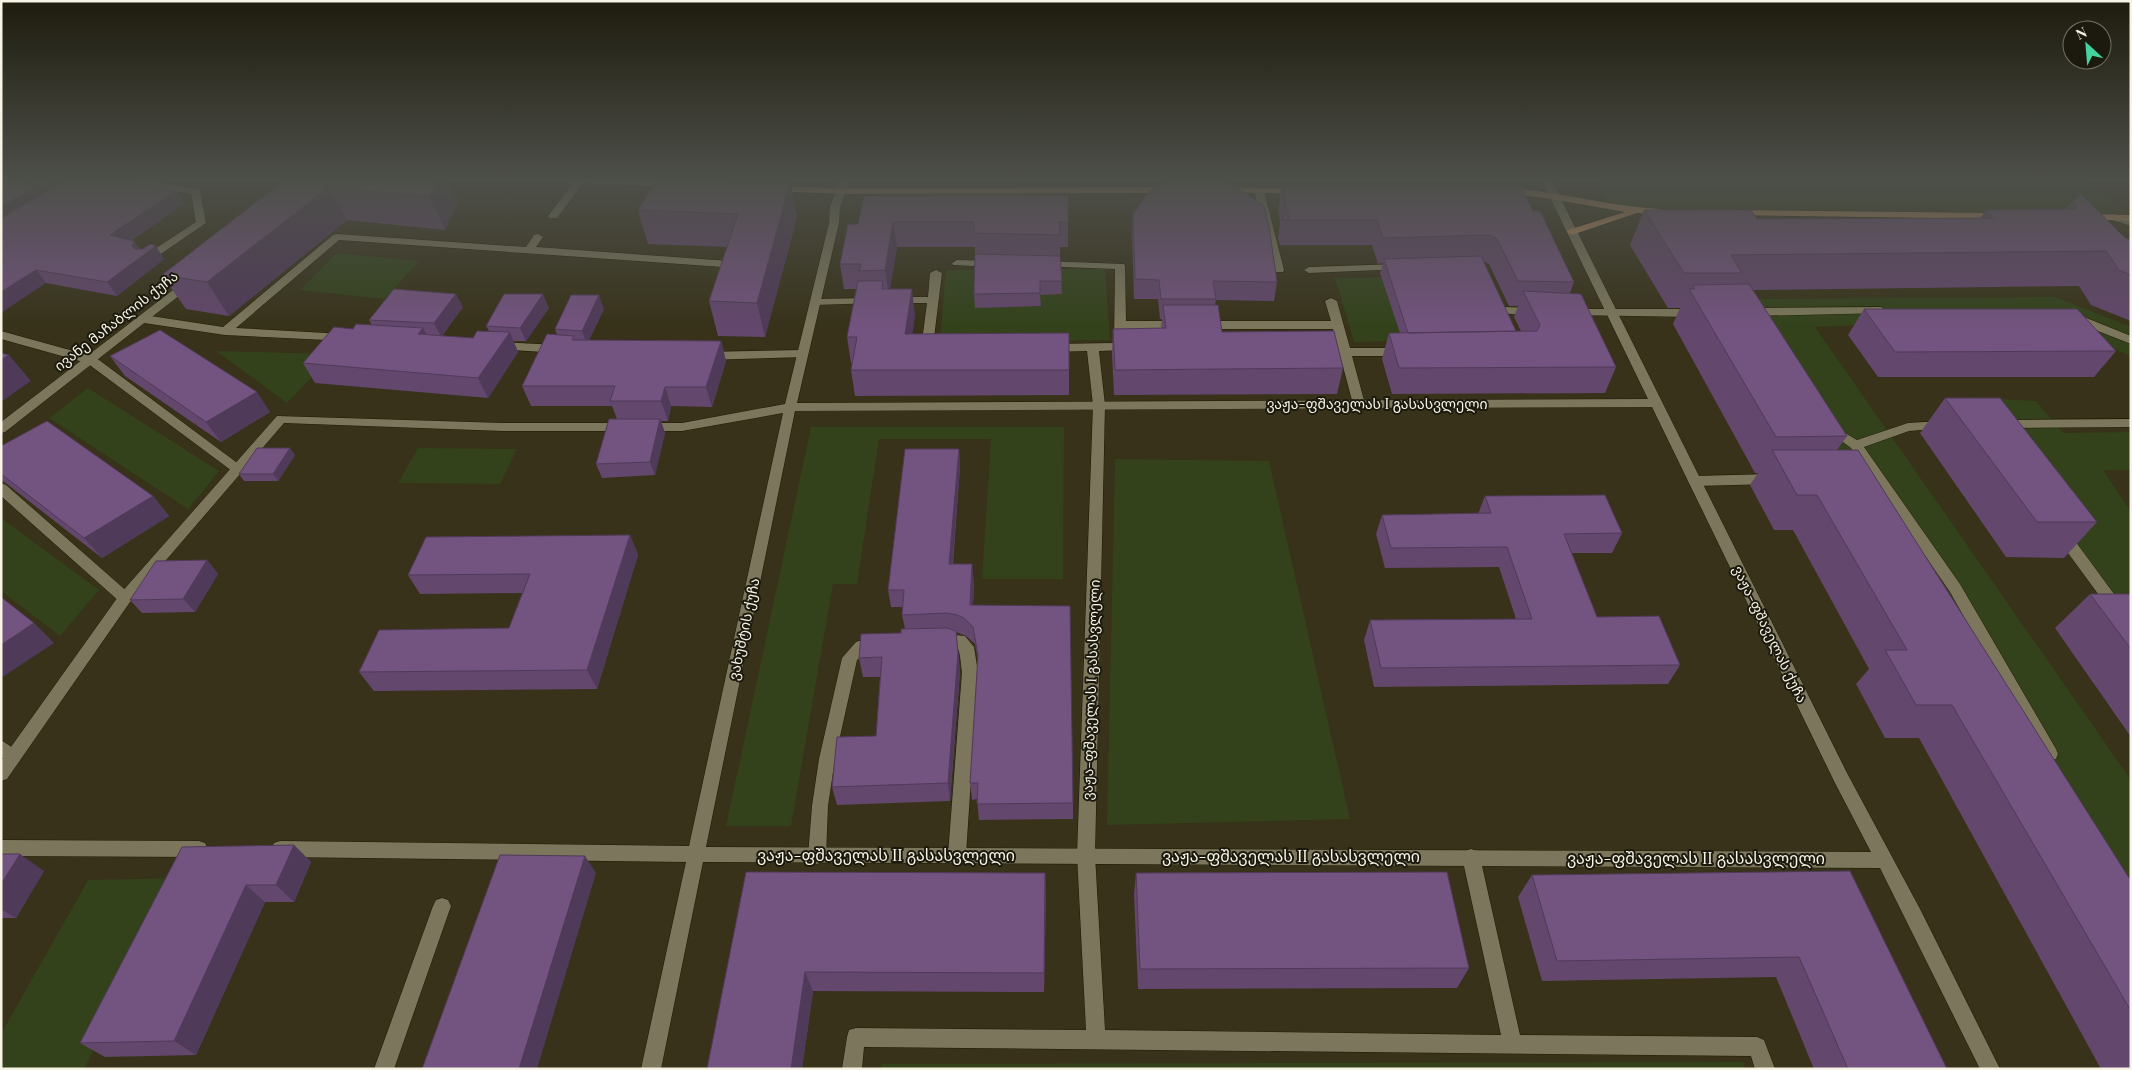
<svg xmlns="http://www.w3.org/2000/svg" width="2132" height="1070" font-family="'Playfair Display','Noto Sans Georgian',serif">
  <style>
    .green { fill: #33421b }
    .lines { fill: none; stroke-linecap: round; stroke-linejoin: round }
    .service-casing { stroke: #1e1a02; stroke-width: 1 }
    .minor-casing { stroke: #1e1a02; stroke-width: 1 }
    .tertiary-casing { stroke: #1e1a02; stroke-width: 1 }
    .secondary-casing { stroke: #1e1a02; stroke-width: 1 }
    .primary-casing { stroke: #1e1a02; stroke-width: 1 }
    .service { fill: #7c775c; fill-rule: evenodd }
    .minor { fill: #7c775c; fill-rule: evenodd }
    .tertiary { fill: #7c775c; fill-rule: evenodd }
    .secondary { fill: #7c775c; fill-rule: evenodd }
    .primary { fill: #c28f60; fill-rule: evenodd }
    .wall { fill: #63476d; fill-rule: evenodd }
    .shaded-wall { fill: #503a59 }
    .building { fill: #73537f; stroke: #503a59 }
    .labels { text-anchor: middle; stroke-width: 4; stroke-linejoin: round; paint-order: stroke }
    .street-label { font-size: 14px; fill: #f7f4e5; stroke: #1c1a0f }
    .near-street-label { font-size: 16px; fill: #f7f4e5; stroke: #1c1a0f }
  </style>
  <rect width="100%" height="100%" fill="#373219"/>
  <!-- green -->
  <path class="green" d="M 1595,179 L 2085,179 L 2128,216 L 1610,207 Z
    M 337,253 L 419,261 L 385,299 L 300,290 Z
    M 1105,269 L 1110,340 L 940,342 L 946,270 Z
    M 1476,275 L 1504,339 L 1354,342 L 1335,278 Z
    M 2055,297 L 2131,327 L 2131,357 L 2052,317 L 1815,327 L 2131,780 L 2131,905 L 1729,299 Z
    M 216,351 L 334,354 L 287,403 Z
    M 88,388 L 219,471 L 188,509 L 49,418 Z
    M 1967,397 L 2036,401 L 2063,433 L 2131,432 L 2131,470 L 2103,470 L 2131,512 L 2131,620 Z
    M 811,427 L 1064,427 L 1063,579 L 982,579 L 991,439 L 879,439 L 857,584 L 833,584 L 791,826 L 726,826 Z
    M 418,448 L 517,449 L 500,484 L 398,483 Z
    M 1115,459 L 1269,461 L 1350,819 L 1107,825 Z
    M 1,518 L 99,590 L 60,636 L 1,591 Z
    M 181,878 L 84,1069 L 1,1069 L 1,1034 L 88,880 Z
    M 1743,1062 L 1746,1069 L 881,1069 L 882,1064 Z"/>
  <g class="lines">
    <defs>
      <path id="service" d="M 115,179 L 136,179 L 200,190 L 206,223 L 152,260 L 144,260 L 143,258 L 144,256 L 196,222 L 191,194 L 120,182 Z
        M 271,179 L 294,179 L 306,181 L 307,183 C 300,188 278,184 271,179 Z
        M 576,179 L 586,179 L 557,218 L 549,218 L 548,216 Z
        M 1259,188 L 1264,191 L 1284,270 L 1283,272 L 1275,272 L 1274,270 L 1254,191 Z
        M 337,234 L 526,247 L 534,235 L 538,234 L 543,237 L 536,247 L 729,261 L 734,264 L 732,274 L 726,277 L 720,274 L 723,267 L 339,240 L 236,328 L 344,334 L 348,335 L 350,338 L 348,341 L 225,335 L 144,323 L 138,319 L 144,315 L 223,327 L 333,235 Z
        M 957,260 L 994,261 L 999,264 L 994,267 L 953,265 L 952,263 Z
        M 1043,261 L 1124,264 L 1125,266 L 1126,321 L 1179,321 L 1185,325 L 1179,329 L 1126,329 L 1126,347 L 1124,350 L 1099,351 L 1105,405 L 1095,855 L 1105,1030 L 1501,1035 L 1462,857 L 1465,851 L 1471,849 L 1477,851 L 1480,857 L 1520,1035 L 1757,1037 L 1764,1040 L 1775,1069 L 1755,1069 L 1751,1056 L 864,1047 L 862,1069 L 842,1069 L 847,1037 L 849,1030 L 856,1028 L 1086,1030 L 1077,855 L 1093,405 L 1087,351 L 1051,352 L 1045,348 L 1051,344 L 1114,343 L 1115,269 L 1039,266 L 1038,264 L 1039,262 Z
        M 1399,264 L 1404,267 L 1403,269 L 1309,273 L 1304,270 L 1309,267 Z
        M 936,270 L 942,273 L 933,346 L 935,349 L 933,352 L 927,353 L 921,349 L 927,303 L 896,303 L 890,300 L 896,297 L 928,297 L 930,273 Z
        M 872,298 L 876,299 L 878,301 L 876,303 L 815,305 L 809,302 L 815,299 Z
        M 1331,298 L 1337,301 L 1350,348 L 1400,348 L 1406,352 L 1400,356 L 1352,356 L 1365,404 L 1359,408 L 1353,404 L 1333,329 L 1203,329 L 1197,325 L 1203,321 L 1331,321 L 1325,301 Z
        M 1504,307 L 1534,308 L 1540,312 L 1534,316 L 1500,313 L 1498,311 Z
        M 1881,307 L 1887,311 L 1885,313 L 1750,316 L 1744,312 L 1750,308 Z
        M 1573,309 L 1696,309 L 1702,313 L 1696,317 L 1569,315 L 1567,313 L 1569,311 Z
        M 2074,313 L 2131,336 L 2131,344 L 2070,320 L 2068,317 Z
        M 1,331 L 95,357 L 244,468 L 242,471 L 232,471 L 87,363 L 1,339 Z
        M 498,342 L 559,345 L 565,349 L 559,353 L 494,349 L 492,346 L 494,343 Z
        M 802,350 L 806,351 L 808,354 L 806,357 L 705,360 L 699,356 L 705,352 Z
        M 2131,419 L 2131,427 L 2001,428 L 1995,424 L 2001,420 Z
        M 1942,421 L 1948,425 L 1946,428 L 1909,431 L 1864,447 L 1960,584 L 2056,749 L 2058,754 L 2056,759 L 2050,761 L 2044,759 L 1950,592 L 1851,448 L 1824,428 L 1830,424 L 1857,440 L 1908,423 Z
        M 1772,474 L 1777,476 L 1779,479 L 1777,482 L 1772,484 L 1695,486 L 1690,484 L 1688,481 L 1690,478 L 1695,476 Z
        M 1,483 L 6,485 L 130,594 L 132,598 L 130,602 L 125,604 L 120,602 L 1,496 Z
        M 2062,529 L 2067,530 L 2131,617 L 2131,634 L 2126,632 L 2057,538 L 2055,534 L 2057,530 Z
        M 938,633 L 965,636 L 974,647 L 978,672 L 966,855 L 963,861 L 957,863 L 951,861 L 948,855 L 962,672 C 958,636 960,652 933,643 L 931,639 L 933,635 Z
        M 877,635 L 882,637 L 884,641 L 882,645 L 870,648 L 857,660 L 835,759 L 828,806 L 826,856 L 823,862 L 817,864 L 811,862 L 808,856 L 812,806 L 819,759 L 842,658 L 856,642 Z
        M 1,740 L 19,752 L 21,757 L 19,762 L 13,764 L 1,757 Z
        M 442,898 L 448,900 L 451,906 L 394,1069 L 374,1069 L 433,906 L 436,900 Z"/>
      <path id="minor" d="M 840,179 L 850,179 L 840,207 L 839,223 L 797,403 L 1648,399 L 1541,179 L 1551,179 L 1847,773 L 1920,909 L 2000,1069 L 1980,1069 L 1880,868 L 703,862 L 661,1069 L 641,1069 L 686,862 L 280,857 L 274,855 L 271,849 L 274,843 L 280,841 L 689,846 L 783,413 L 682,431 L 503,431 L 284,423 L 130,602 L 7,779 L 1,781 L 1,761 L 120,594 L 277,416 L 503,423 L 682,423 L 785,404 L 829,223 L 830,207 ZM 1652,407 L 1835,783 L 1871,852 L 706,847 L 795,411 Z
        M 1,840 L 199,841 L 205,843 L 208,849 L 205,855 L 199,857 L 1,856 Z"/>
      <path id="tertiary" d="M 190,279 L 194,280 L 196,282 L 194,284 L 5,432 L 1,433 L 1,422 L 186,280 Z"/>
      <path id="secondary" d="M 2113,214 L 2131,219 L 2131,226 L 2109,219 L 2108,217 L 2109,215 Z"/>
      <path id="primary" d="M 566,179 L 672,181 L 677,184 L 672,187 L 571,182 Z
        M 773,186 L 842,188 L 1169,187 L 1174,190 L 1169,193 L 842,194 L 769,191 L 768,189 Z
        M 1223,187 L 1299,188 L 1304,191 L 1299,194 L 1219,192 L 1218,190 Z
        M 1506,188 C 1558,191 1608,206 1660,209 L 1665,212 L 1660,215 L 1637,213 L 1572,235 L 1567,232 L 1568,230 L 1625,212 L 1545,198 L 1502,193 L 1501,191 Z
        M 1737,210 L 2000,213 L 2005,216 L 2000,219 L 1733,215 L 1732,213 Z
        M 2087,214 L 2131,215 L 2131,221 L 2083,219 L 2082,217 L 2083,215 Z"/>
    </defs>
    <!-- service casing -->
    <use href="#service" class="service-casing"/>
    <!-- minor casing -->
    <use href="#minor" class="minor-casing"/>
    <!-- tertiary casing -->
    <use href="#tertiary" class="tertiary-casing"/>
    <!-- secondary casing -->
    <use href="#secondary" class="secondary-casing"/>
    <!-- primary casing -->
    <use href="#primary" class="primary-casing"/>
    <!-- service -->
    <use href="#service" class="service"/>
    <!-- minor -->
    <use href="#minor" class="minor"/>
    <!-- tertiary -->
    <use href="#tertiary" class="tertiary"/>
    <!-- secondary -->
    <use href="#secondary" class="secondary"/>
    <!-- primary -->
    <use href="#primary" class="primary"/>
  </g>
  <!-- wall -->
  <path class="wall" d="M 1,179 L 116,179 L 176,191 L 184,204 L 132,240 L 134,241 L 140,249 L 164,259 L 117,296 L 46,283 L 3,249 ZM 37,186 L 49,189 L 50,189 L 43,194 Z
    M 286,179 L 447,179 L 458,203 L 445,230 L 347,220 L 229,316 L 186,309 L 162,275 Z
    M 790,183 L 797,217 L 765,337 L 718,336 L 709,301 L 727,247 L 648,244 L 638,210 Z
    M 1282,186 L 1533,211 L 1574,282 L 1570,293 L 1616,367 L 1605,393 L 1392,394 L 1382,359 L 1389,333 L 1400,333 L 1380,273 L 1383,263 L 1378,264 L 1372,245 L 1280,245 L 1278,238 L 1280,222 L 1278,211 ZM 1483,261 L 1489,264 L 1509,306 L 1518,306 L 1514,317 L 1521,331 L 1516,331 Z
    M 1068,195 L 1068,247 L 1060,247 L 1062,294 L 1040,295 L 1041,306 L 975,308 L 974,294 L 975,254 L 975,247 L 897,247 L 890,289 L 915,315 L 912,334 L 1069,333 L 1069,395 L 855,396 L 851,370 L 852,363 L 851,363 L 847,337 L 856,289 L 844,289 L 840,264 L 858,224 Z
    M 2072,201 L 2125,238 L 2131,240 L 2131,321 L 2091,305 L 2079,286 L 1753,290 L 1847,436 L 1837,450 L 2131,881 L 2131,1069 L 2101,1069 L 1919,738 L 1885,738 L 1856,684 L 1869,669 L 1793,530 L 1774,530 L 1750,485 L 1758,473 L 1755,473 L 1673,324 L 1680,308 L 1668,308 L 1630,245 L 1644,210 L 1757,219 L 1980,218 L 1986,210 L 2066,209 Z
    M 1133,214 L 1277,282 L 1274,301 L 1216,300 L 1215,305 L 1222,332 L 1343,368 L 1337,394 L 1114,395 L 1112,354 L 1113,329 L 1161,328 L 1162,319 L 1160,319 L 1158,299 L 1134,299 L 1132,234 Z
    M 463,307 L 442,336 L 473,338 L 489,331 L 486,326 L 549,308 L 526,341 L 513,341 L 518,352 L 488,398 L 315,383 L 303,363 L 353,329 L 372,325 L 369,320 Z
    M 604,309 L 589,340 L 721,341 L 726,361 L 712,407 L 671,406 L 668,421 L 661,421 L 665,433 L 655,475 L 602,478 L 596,464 L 617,419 L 612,406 L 531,406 L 522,386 L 557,335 L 555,329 Z
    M 1864,309 L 2116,351 L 2094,377 L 1878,377 L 1848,335 Z
    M 110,356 L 270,412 L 221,442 L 125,376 Z
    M 1945,398 L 2097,522 L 2064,558 L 2006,557 L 1920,433 Z
    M 1,446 L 153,496 L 169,516 L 102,558 L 7,484 L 1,480 Z
    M 959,449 L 960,467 L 953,564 L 974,582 L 973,605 L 1073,803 L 1073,819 L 979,820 L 977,799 L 972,800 L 970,783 L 978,661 L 975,644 L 966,636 L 956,632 L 960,672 L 950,801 L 837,805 L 832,787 L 876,736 L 880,677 L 863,677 L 859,658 L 901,633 L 905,629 L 902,615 L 903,607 L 891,607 L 888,590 Z
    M 295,455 L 278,481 L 244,481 L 239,474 Z
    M 1485,496 L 1622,533 L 1612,553 L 1572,553 L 1597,617 L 1680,665 L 1668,684 L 1374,687 L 1364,640 L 1370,620 L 1516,619 L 1499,567 L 1385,568 L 1376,534 L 1382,515 L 1478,514 Z
    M 630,535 L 638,555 L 597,689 L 374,691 L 359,672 L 509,628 L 522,593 L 420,594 L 408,575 Z
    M 207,560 L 218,574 L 195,612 L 142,613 L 130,600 Z
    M 2090,594 L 2131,594 L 2131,737 L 2055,628 Z
    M 294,845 L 311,862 L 294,902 L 265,902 L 196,1055 L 105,1057 L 80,1043 L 182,847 Z
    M 1,854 L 44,871 L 16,918 L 1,918 Z
    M 1850,871 L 1947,1069 L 1814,1069 L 1776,977 L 1542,981 L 1518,897 L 1532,875 Z
    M 746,872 L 1045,873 L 1046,894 L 1044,992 L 813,991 L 802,1069 L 707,1069 Z
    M 1136,873 L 1469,968 L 1457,988 L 1138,989 L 1134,894 Z"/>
  <!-- shaded-wall -->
  <path class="shaded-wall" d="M 49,179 L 79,179 L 58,191 Z
    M 439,179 L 447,179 L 458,203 L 445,230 L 430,197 Z
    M 790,183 L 797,217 L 765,337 L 757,303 Z
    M 37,186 L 46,199 L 1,226 L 1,207 Z
    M 329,187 L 347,220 L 229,316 L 207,282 Z
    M 176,191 L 184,204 L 119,249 L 110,235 Z
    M 893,222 L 897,247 L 889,296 L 885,270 Z
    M 134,241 L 143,254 L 156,246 L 164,259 L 117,296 L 107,282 L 132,246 Z
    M 36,270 L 46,283 L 1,313 L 1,292 Z
    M 912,289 L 915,315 L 909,360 L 905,334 Z
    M 456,294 L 463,307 L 441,337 L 434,323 Z
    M 543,294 L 549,308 L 526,341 L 520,328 Z
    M 599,295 L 604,309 L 587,344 L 582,331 Z
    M 423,328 L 433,348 L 418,334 Z
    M 510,332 L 518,352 L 488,398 L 478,378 Z
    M 721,341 L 726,361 L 712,407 L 706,387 Z
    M 9,355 L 31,381 L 1,402 L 1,360 Z
    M 665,387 L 671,406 L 668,421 L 661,401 Z
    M 257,392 L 270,412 L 221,442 L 206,422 Z
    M 660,419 L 665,433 L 655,475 L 650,462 Z
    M 290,448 L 295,455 L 278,481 L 273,474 Z
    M 959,449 L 960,467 L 951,582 L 949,564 Z
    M 153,496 L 169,516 L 102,558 L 84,538 Z
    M 630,535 L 638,555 L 597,689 L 587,670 Z
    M 207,560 L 218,574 L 195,612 L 183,599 Z
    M 972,564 L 974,582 L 972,623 L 970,605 Z
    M 34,623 L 54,643 L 1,678 L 1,645 Z
    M 956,631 L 960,672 L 950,801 L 948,783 Z
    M 294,845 L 311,862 L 294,902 L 276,885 Z
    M 20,854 L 44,871 L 16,918 L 1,909 L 1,884 Z
    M 585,856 L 596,873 L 537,1069 L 519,1069 Z
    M 1045,873 L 1046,894 L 1044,992 L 1044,973 Z
    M 246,885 L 265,902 L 196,1055 L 174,1041 Z
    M 805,972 L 813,991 L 802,1069 L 791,1069 Z"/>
  <!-- building -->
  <path class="building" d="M 1,179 L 14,179 L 37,186 L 1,207 Z
    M 68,179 L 116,179 L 176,191 L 110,235 L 134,241 L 132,246 L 135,249 L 143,249 L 150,244 L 156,246 L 107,282 L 36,270 L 1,292 L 1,248 L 3,249 L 1,246 L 1,218 Z
    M 286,179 L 439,179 L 430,197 L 329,187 L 207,282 L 162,275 Z
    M 1196,179 L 1205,179 L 1220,181 L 1236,187 L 1264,206 L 1269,226 L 1277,282 L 1213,281 L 1216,299 L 1161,299 L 1159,280 L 1135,279 L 1133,214 L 1149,192 L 1158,186 L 1171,181 Z
    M 656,181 L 790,183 L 757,303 L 709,301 L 738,214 L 638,210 Z
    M 1282,186 L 1521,186 L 1533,211 L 1540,211 L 1574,282 L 1518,281 L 1497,239 L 1490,235 L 1383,238 L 1377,220 L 1284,220 L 1282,213 L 1289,218 Z
    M 2081,194 L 2125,238 L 2131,240 L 2131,275 L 2119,270 L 2106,251 L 1731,255 L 1742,273 L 1684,273 L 1644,210 L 1751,210 L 1757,219 L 1993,218 L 1986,210 L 2077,209 L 2072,201 Z
    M 1068,195 L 1068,222 L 1059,222 L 1060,235 L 974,233 L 974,222 L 893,222 L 885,270 L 859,271 L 861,264 L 840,264 L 848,224 L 858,224 L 864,196 Z
    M 975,254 L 1060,256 L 1062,281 L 1040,281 L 1040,293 L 974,294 Z
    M 1481,256 L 1516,331 L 1408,333 L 1384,259 Z
    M 858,281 L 883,281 L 882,289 L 912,289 L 905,334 L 1069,333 L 1069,370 L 851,370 L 857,337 L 847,337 Z
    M 1749,284 L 1847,436 L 1776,437 L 1689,289 L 1695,289 L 1692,285 Z
    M 394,289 L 456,294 L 434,323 L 369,320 Z
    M 1523,291 L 1581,294 L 1616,367 L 1399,368 L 1389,333 L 1537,331 L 1540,325 Z
    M 504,294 L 543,294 L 520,328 L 486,326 Z
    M 571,295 L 599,295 L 582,331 L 555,329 Z
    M 1163,305 L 1218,305 L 1222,332 L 1334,331 L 1343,368 L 1115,370 L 1113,329 L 1166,328 Z
    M 1864,309 L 2077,309 L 2116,351 L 1895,352 Z
    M 356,324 L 423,328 L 418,334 L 473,338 L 477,331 L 510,332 L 478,378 L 303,363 L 334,327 L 353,329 Z
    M 160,330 L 257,392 L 206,422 L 110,356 Z
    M 547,334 L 574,336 L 572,340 L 721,341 L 706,387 L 665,387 L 661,401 L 610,401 L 615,386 L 522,386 Z
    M 1,353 L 9,355 L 1,360 Z
    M 1945,398 L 2000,398 L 2097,522 L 2037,522 Z
    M 609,419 L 660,419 L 650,462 L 596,464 Z
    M 47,421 L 153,496 L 84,538 L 1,474 L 1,446 Z
    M 257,448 L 290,448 L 273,474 L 239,474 Z
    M 905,449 L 959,449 L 949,564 L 972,564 L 970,605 L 1070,606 L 1073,803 L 977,804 L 978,783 L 970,783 L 978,655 L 973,627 L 964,618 L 957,615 L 947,613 L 902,615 L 904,590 L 888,590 Z
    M 1772,450 L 1858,450 L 2131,881 L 2131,1011 L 1952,705 L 1916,705 L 1885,650 L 1907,650 L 1817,495 L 1797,495 Z
    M 1605,495 L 1622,533 L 1564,534 L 1597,617 L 1659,616 L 1680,665 L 1381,668 L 1370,620 L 1532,619 L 1507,547 L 1391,548 L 1382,515 L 1491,513 L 1485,496 Z
    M 630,535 L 587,670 L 359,672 L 379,630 L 509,628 L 530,574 L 408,575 L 426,537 Z
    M 207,560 L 183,599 L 130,600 L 156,561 Z
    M 2090,594 L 2131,594 L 2131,649 Z
    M 1,597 L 34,623 L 1,645 Z
    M 947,628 L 956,631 L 958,653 L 948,783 L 832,787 L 837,737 L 876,736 L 882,657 L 859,658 L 861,634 L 901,633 L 901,629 Z
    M 294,845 L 276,885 L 246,885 L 174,1041 L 80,1043 L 182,847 Z
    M 1,854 L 20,854 L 1,884 Z
    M 500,855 L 585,856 L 519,1069 L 422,1069 Z
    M 1850,871 L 1947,1069 L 1848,1069 L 1799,957 L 1557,961 L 1532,875 Z
    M 746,872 L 1045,873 L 1044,973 L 805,972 L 791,1069 L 707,1069 Z
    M 1447,872 L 1469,968 L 1140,969 L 1136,873 Z"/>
  <!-- sky -->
  <linearGradient id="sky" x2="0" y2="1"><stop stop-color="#1e1c0e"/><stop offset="0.55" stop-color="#4d4f49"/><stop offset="1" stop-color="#4d4f49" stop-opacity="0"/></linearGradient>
  <rect width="2132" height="328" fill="url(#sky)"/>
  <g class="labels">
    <!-- street labels -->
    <g class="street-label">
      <text transform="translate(116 321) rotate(-38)" y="5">ივანე მაჩაბლის ქუჩა</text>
      <text x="1377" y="409">ვაჟა-ფშაველას I გასასვლელი</text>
      <text transform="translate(744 629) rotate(-78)" y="5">ვახუშტის ქუჩა</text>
      <text transform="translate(1770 634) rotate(64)" y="5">ვაჟა-ფშაველას ქუჩა</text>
      <text transform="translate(1091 690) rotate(-88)" y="5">ვაჟა-ფშაველას I გასასვლელი</text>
    </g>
    <!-- near-street labels -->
    <g class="near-street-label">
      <text x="886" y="861">ვაჟა-ფშაველას II გასასვლელი</text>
      <text x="1291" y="862">ვაჟა-ფშაველას II გასასვლელი</text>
      <text x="1696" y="864">ვაჟა-ფშაველას II გასასვლელი</text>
    </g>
  </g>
  <!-- border -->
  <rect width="2132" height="1070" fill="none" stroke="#f7f4e5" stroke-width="5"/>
  <!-- north arrow -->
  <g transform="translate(2087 45) rotate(334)"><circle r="24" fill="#1c1a0f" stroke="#747165"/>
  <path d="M0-4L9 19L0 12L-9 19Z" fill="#43d4a0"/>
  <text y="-8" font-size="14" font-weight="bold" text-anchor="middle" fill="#f7f4e5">N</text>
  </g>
</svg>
